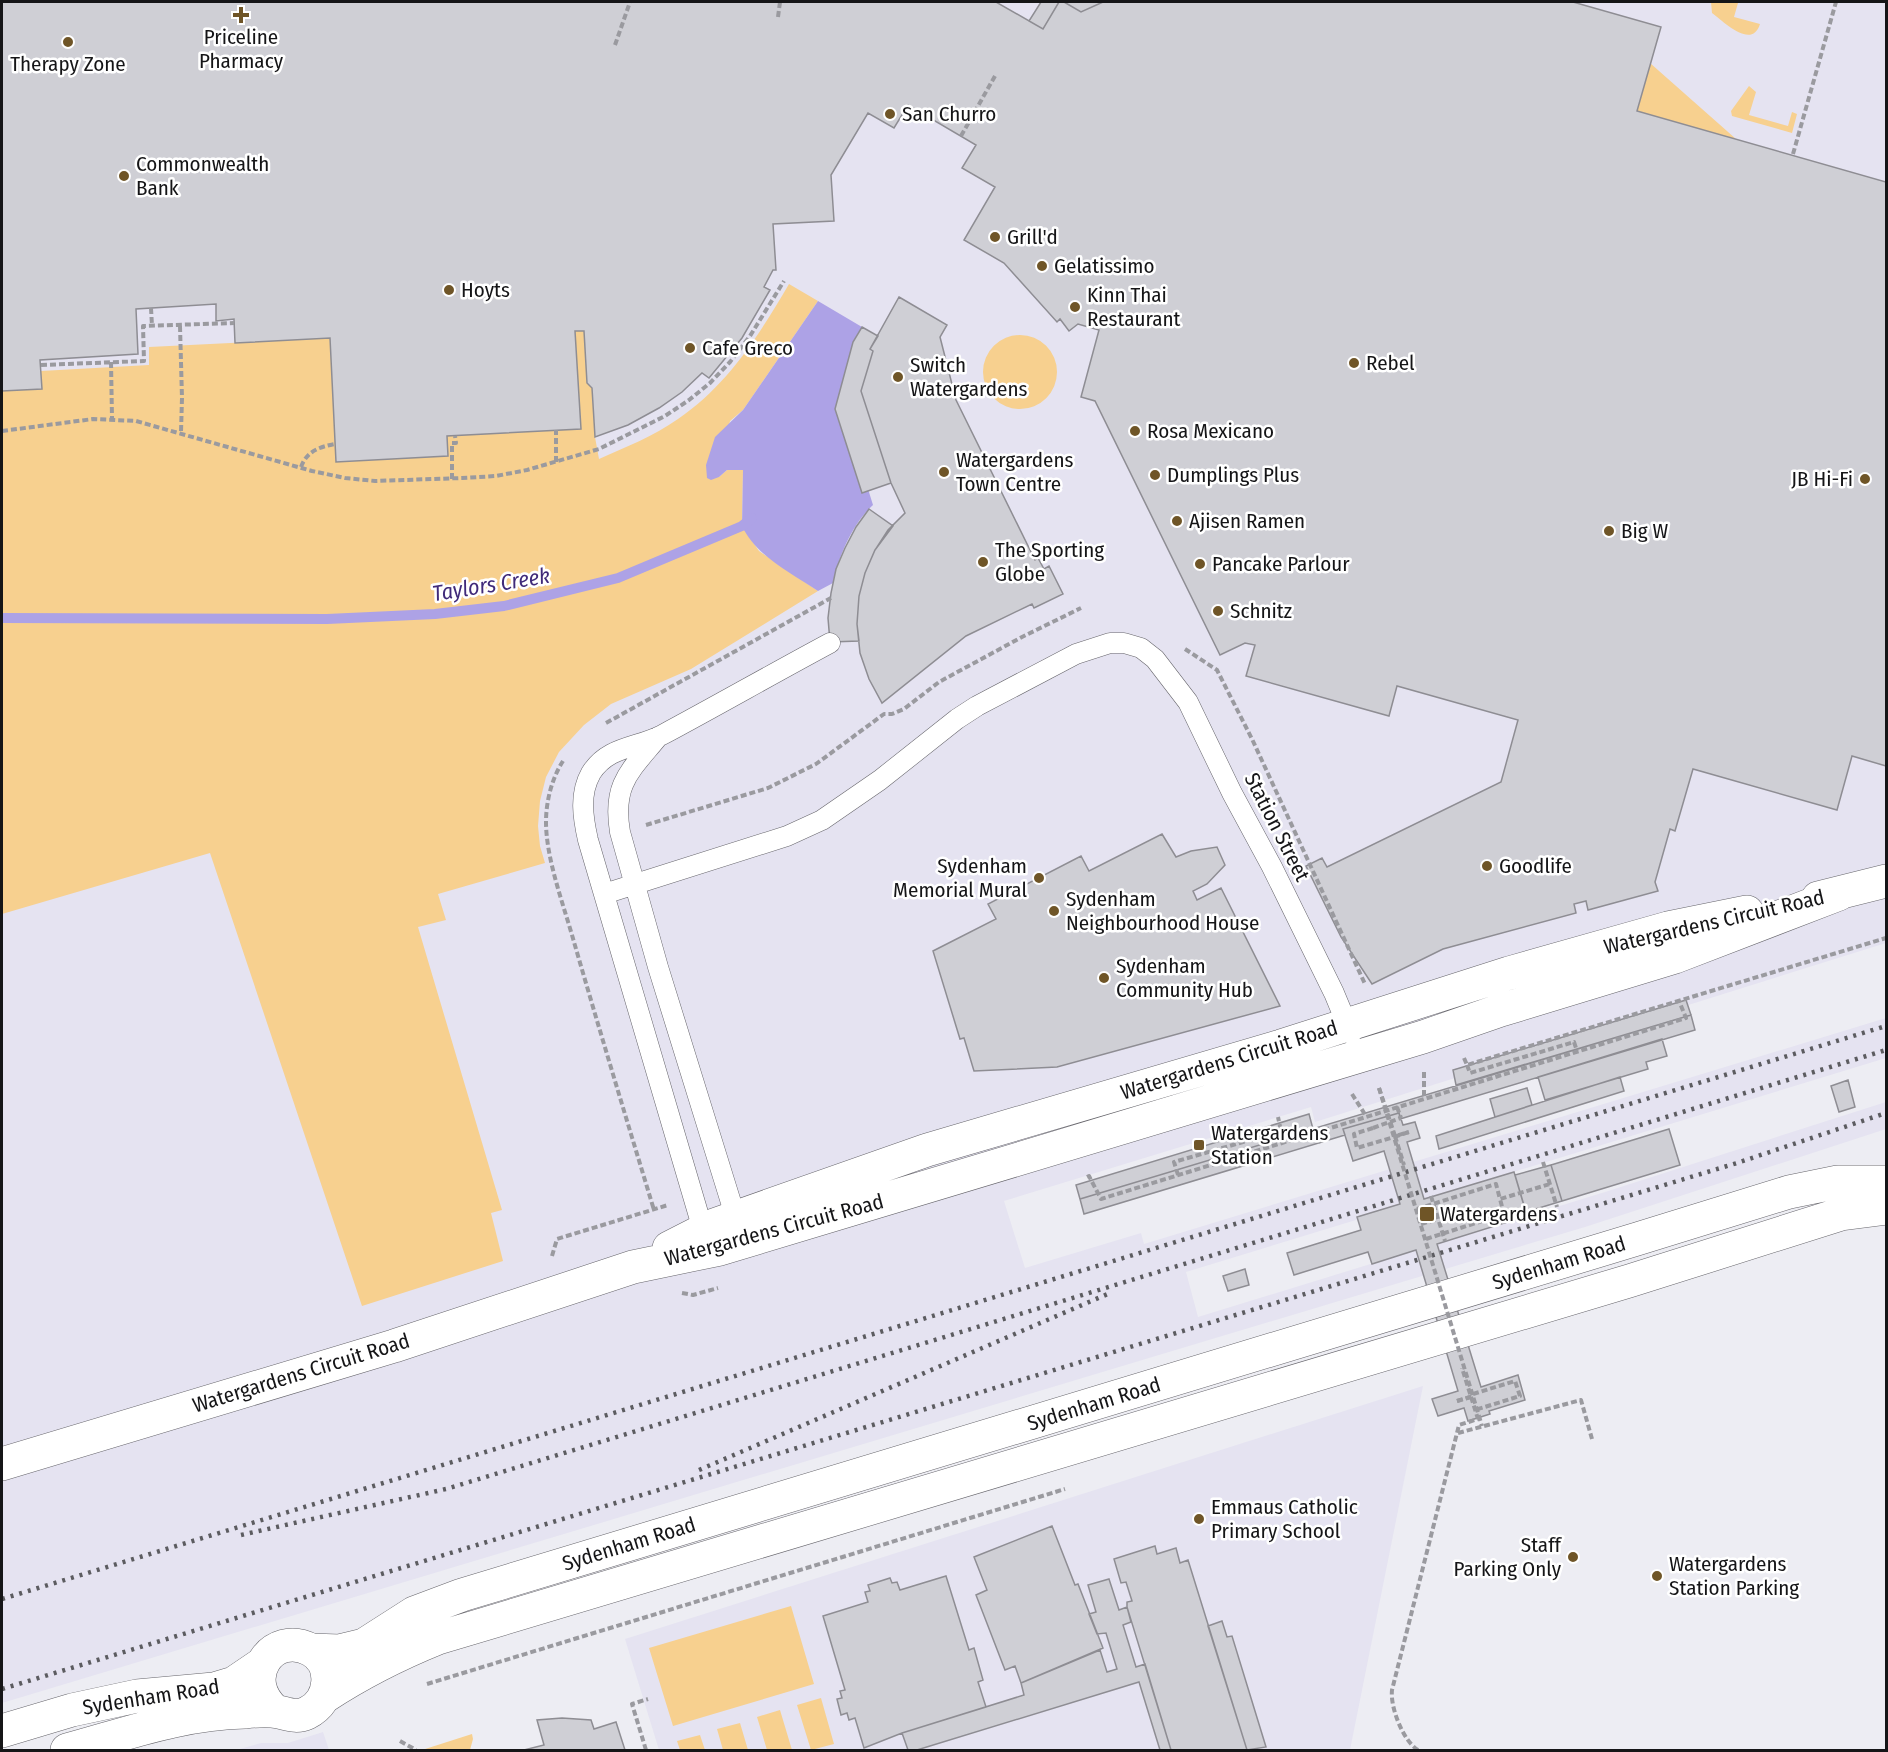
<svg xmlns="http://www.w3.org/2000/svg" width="1888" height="1752" font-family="'Fira Sans Condensed',sans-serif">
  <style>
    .built { fill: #e5e3f1 }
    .green { fill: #f7d08f }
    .water { fill: #ada2e6 }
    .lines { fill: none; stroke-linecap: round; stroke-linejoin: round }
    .stream { stroke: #ada2e6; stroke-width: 10 }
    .building { fill: #cfcfd5; stroke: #8e8d93; stroke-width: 1.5 }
    .service-casing { stroke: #66656b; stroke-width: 21 }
    .minor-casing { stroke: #66656b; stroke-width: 34 }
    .tertiary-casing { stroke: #66656b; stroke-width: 34 }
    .path { stroke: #9a9a9f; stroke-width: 4; stroke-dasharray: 6 3; stroke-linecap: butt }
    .service { stroke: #fff; stroke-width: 20 }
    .minor { stroke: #fff; stroke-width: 33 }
    .tertiary { stroke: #fff; stroke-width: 33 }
    .rail { stroke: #5c5c60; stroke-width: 4.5; stroke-dasharray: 3 6; stroke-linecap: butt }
    .path-bridge { stroke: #9a9a9f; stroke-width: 4; stroke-dasharray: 6 3; stroke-linecap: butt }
    .poi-dot { fill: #6f5527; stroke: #fff; stroke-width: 2 }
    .labels { text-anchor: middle; stroke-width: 5; stroke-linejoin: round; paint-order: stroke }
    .poi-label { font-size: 21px; fill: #151517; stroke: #fff; text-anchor: start }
    .street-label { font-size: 21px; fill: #151517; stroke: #fff }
    .water-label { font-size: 22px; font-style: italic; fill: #402a79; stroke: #fff }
  </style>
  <rect width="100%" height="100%" fill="#ededf3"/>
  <!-- built -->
  <path class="built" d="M 2,2 L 1886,2 L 1886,943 L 1315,1122 L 1311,1107 L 1004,1201 L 1025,1268 L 1141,1233 L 1144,1244 L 1886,1018 L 1886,1058 L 1186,1272 L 1198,1317 L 1605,1192 L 1886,1102 L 1886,1129 L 1585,1227 L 2,1703 Z
    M 1423,1386 L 1350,1750 L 659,1750 L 625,1639 Z
    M 323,1732 L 329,1750 L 236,1750 L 261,1743 L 288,1743 Z"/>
  <!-- green -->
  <path class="green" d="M 1711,2 L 1738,3 L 1734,17 L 1760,24 C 1752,50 1724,22 1712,13 Z
    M 1650,63 L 1736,139 L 1636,112 Z
    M 1749,86 L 1756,92 L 1749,115 L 1788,126 L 1792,112 L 1797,114 L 1792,133 L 1732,116 L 1731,111 Z
    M 789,284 L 818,301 L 743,410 L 730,421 L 719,477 L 727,470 L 743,470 L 742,526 L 759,551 L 818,591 L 691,669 L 611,704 L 584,725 L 559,752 L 546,777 L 540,801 L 538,826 L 540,846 L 545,863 L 438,894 L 446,920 L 418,927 L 502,1210 L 491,1213 L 503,1261 L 362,1306 L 210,853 L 2,914 L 2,391 L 41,389 L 41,371 L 149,365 L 149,347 L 330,338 L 336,462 L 448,456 L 447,436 L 581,429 L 575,331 L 584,331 L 587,383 L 592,388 L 595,437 L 599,459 C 626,447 654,436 678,419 C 728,385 759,335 789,284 Z
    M983 372a37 37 0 1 1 74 0a37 37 0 1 1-74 0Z
    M 791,1606 L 814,1684 L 673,1726 L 649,1648 Z
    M 821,1698 L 834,1744 L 811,1750 L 797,1705 Z
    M 780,1710 L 792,1750 L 767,1750 L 757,1717 Z
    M 740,1723 L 748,1750 L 723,1750 L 717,1729 Z
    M 472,1734 L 473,1739 L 470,1750 L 422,1750 Z
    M 700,1735 L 705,1750 L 680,1750 L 677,1741 Z"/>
  <!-- water -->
  <path class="water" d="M 818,301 L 862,327 L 853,342 L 868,489 L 873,505 C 852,524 839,556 833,583 L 818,591 C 791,573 756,556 742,526 L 743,470 L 727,470 L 719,477 L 711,480 L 707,478 L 706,465 L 715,437 L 743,410 Z"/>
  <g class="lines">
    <!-- stream -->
    <path class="stream" d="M 2,618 L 327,619 L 435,614 L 504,606 L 618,578 L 742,526 L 752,518"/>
  </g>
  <!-- building -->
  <path class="building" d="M 2,2 L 996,2 L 1043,29 L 1059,2 L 1064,2 L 1081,12 L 1103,2 L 1573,2 L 1661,27 L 1637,111 L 1886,182 L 1886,766 L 1852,756 L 1837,810 L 1693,769 L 1675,831 L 1670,829 L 1655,882 L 1658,891 L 1588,910 L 1586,901 L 1574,904 L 1576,913 L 1443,949 L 1372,984 L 1341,937 L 1306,866 L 1322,858 L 1327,867 L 1501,782 L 1518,720 L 1397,686 L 1389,716 L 1246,676 L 1255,645 L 1245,643 L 1220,655 L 1095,401 L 1081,397 L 1099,330 L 1078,324 L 1069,331 L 1060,319 L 1057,322 L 1004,263 L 964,240 L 995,187 L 962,168 L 976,145 L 908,105 L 894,128 L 868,113 L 831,175 L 834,221 L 773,224 L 776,270 L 773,270 L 764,287 L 770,290 L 742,338 L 709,378 L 702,373 L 682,392 L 659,408 L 628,425 L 595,437 L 592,388 L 587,383 L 584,331 L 575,331 L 581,429 L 447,436 L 448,456 L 336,462 L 330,338 L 235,343 L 234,319 L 216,321 L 216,304 L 136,309 L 138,354 L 40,360 L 42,389 L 2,391 Z
    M 1041,2 L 1059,2 L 1043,29 L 1029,21 Z
    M 1064,2 L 1103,2 L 1081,12 Z
    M 899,297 L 947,325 L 940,337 L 956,400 L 1035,560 L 1038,558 L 1044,569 L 1049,566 L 1063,594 L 1034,608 L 1032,604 L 966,636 L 882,703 L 869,679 L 860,653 L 857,624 L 859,596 L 865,573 L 875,550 L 888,530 L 905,513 L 891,483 L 861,391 L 873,351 L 870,349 Z
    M 862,327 L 878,336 L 870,349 L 873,351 L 861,391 L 891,483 L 862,493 L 835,409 L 853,342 Z
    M 869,509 L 893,526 L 875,550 L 865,573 L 859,596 L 857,624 L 859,641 L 830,642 L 828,618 L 831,593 L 836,569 L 845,548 L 856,527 Z
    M 1162,834 L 1176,857 L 1191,851 L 1217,847 L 1225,865 L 1207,884 L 1193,891 L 1197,900 L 1221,888 L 1280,1006 L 1057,1067 L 974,1071 L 964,1038 L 960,1039 L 933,951 L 996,919 L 988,904 L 1081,856 L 1089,871 Z
    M 1686,1000 L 1691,1015 L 1456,1085 L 1453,1070 Z
    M 1691,1015 L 1695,1030 L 1400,1119 L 1399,1113 L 1343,1129 L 1345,1135 L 1084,1214 L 1080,1199 Z
    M 1662,1039 L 1667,1056 L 1646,1062 L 1648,1069 L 1545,1100 L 1538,1077 Z
    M 1620,1077 L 1624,1091 L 1439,1149 L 1436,1136 Z
    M 1848,1080 L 1855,1107 L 1839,1112 L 1831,1086 Z
    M 1527,1088 L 1532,1105 L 1495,1117 L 1490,1099 Z
    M 1399,1113 L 1403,1125 L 1415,1122 L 1420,1138 L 1407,1142 L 1424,1199 L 1514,1172 L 1527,1216 L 1437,1244 L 1481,1387 L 1518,1375 L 1525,1400 L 1489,1411 L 1490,1414 L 1468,1421 L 1464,1408 L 1438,1416 L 1432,1399 L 1458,1391 L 1416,1250 L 1372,1264 L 1368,1252 L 1294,1275 L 1287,1253 L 1361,1230 L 1357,1217 L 1400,1204 L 1384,1151 L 1353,1161 L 1343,1129 Z
    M 1309,1114 L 1313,1129 L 1080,1199 L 1076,1185 Z
    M 1669,1129 L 1680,1165 L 1562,1201 L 1551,1165 Z
    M 1551,1165 L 1562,1201 L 1526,1212 L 1515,1175 Z
    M 1245,1269 L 1249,1285 L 1228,1291 L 1223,1276 Z
    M 1052,1526 L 1075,1585 L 1078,1584 L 1103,1648 L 1021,1683 L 1015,1666 L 1005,1670 L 976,1595 L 987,1590 L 974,1557 Z
    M 1155,1546 L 1157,1554 L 1176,1548 L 1180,1563 L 1188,1560 L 1247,1750 L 1171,1750 L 1127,1607 L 1127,1602 L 1132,1601 L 1126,1582 L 1121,1583 L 1114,1559 Z
    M 946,1576 L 969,1650 L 974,1648 L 983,1680 L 978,1682 L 986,1707 L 902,1733 L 864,1748 L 855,1718 L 849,1720 L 847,1713 L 841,1715 L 837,1699 L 842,1698 L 840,1691 L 845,1690 L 823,1616 L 868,1602 L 865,1592 L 870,1591 L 868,1585 L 890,1578 L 892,1583 L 897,1582 L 900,1590 Z
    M 1109,1579 L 1119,1610 L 1127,1607 L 1131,1622 L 1123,1625 L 1136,1667 L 1145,1664 L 1171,1750 L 1160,1750 L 1139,1682 L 917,1750 L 908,1750 L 902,1733 L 1024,1695 L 1021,1683 L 1100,1650 L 1107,1672 L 1117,1669 L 1106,1633 L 1097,1634 L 1089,1614 L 1096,1612 L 1088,1585 Z
    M 1222,1621 L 1227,1637 L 1232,1636 L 1266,1747 L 1247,1750 L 1208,1626 Z
    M 562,1718 L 591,1720 L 594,1729 L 616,1722 L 625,1750 L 524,1750 L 544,1745 L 537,1720 Z"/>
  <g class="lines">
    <defs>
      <path id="service" d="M 658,737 C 630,771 612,784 620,832 L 658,967 L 738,1225
        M 604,894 L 787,836 L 822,820 L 880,780 L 957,719 L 977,706 L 1076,654 L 1110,643 L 1124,643 L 1141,648 L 1155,659 L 1188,702 L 1232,793 L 1272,867 L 1334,993 L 1351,1034
        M 706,1240 L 588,840 C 583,818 579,794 591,773 C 608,746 637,748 662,735 C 718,705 774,673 830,643"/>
      <path id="minor" d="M 1818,898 L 1886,881
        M 669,1248 L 714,1225 L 927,1150 L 1281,1046 L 1509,973 L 1668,928 L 1747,912
        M 2,1464 L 394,1346 L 633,1267 L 720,1249 L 1423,1037 L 1501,1010 L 1675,957 L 1839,894"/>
      <path id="tertiary" d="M 311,1650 L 339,1651 L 364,1645 L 414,1613 L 462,1595 L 1637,1239 L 1789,1192 L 1838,1182 L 1886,1182
        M 324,1697 C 362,1672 396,1655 438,1638 L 1629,1281 L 1841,1214 L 1886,1208
        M 2,1731 L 72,1710 L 137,1696 L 214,1689 L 234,1683 L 262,1664
        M 67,1750 C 126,1734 183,1713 245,1712 C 254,1711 263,1710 272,1711 C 285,1712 294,1719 307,1713 C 332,1701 336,1664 311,1650 C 272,1629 238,1679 275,1711"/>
    </defs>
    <!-- service casing -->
    <use href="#service" class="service-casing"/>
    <!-- minor casing -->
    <use href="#minor" class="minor-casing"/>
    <!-- tertiary casing -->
    <use href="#tertiary" class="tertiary-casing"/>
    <!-- path -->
    <path class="path" d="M 778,17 L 780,2
      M 615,45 L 630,2
      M 961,136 L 995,76
      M 1793,154 L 1836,2
      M 151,308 L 152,326
      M 180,326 L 182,398 L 181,432
      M 111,362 L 112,418
      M 41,365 L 144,361 L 143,326 L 234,323
      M 2,431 L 93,419 L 136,421 L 312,471 L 345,478 L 375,481 L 462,478 L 496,476 L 527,470 L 599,449 L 665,416 L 689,400 L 710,383 L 730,362 L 750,336 L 784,281
      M 556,462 L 556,430
      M 301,467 C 307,451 319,447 335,444
      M 452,479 L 452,443 L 456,443 L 455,436
      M 1185,649 L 1217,670 L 1252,739 L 1365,984
      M 606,723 L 831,598
      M 563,761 C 552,778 546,801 546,822 C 546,859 564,906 574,942 C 600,1032 627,1121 654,1210
      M 646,825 L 768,788 L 816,764 L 884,714 L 892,714 L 904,709 L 939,682 L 1022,637 L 1081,608
      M 1464,1058 L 1467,1065 L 1886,938
      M 1467,1065 L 1470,1073 L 1574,1042 L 1577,1051
      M 1424,1072 L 1424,1098
      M 1379,1088 L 1395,1136 L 1409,1132
      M 1352,1094 L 1366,1116
      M 1397,1107 L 1401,1118
      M 1373,1128 L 1354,1134 L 1357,1148 L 1394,1137
      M 1318,1132 L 1321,1143
      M 1395,1136 L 1404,1165
      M 1543,1162 L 1557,1207
      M 1178,1175 L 1174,1162 L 1281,1131 L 1278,1117
      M 1087,1177 L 1089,1176 L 1101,1199 L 1686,1018 L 1679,1001
      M 1431,1196 L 1445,1241
      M 1417,1209 L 1496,1184 L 1500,1199 L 1550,1184
      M 1421,1224 L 1438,1219
      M 1426,1239 L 1504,1214 L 1500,1199
      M 552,1256 L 557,1239 L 668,1205
      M 682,1293 L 693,1295 L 718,1288
      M 1473,1394 L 1515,1381 L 1520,1396 L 1475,1410
      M 1457,1401 L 1471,1397
      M 1458,1433 L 1581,1400 L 1592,1439
      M 427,1684 L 1065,1489
      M 400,1741 L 416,1750
      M 646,1750 L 632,1704 L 648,1699
      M 1418,1750 C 1403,1741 1390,1707 1392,1690 L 1459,1425 L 1478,1419 L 1462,1368"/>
    <!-- service -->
    <use href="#service" class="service"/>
    <!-- minor -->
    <use href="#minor" class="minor"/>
    <!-- tertiary -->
    <use href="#tertiary" class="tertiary"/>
    <!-- rail -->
    <path class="rail" d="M 699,1470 L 1110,1293
      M 241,1535 L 446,1489 L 1886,1050
      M 2,1599 L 1886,1026
      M 2,1689 L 1737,1163 L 1886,1113"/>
    <!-- path-bridge -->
    <path class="path-bridge" d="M 1379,1088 L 1482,1426
      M 1373,1128 L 1401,1118
      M 1394,1137 L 1409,1132
      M 1457,1401 L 1473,1396"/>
  </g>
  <!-- markers -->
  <g class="poi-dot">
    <path d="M238 6h6v6h6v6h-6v6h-6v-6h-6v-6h6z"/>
    <circle cx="68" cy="42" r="6"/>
    <circle cx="890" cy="114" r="6"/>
    <circle cx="124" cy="176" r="6"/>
    <circle cx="995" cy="237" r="6"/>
    <circle cx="1042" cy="266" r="6"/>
    <circle cx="449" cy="290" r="6"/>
    <circle cx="1075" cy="307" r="6"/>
    <circle cx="690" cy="348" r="6"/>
    <circle cx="1354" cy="363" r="6"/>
    <circle cx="898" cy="377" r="6"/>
    <circle cx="1135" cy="431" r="6"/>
    <circle cx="944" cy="472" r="6"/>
    <circle cx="1155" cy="475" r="6"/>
    <circle cx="1865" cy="479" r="6"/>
    <circle cx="1177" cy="521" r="6"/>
    <circle cx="1609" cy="531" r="6"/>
    <circle cx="983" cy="562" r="6"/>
    <circle cx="1200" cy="564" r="6"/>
    <circle cx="1218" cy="611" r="6"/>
    <circle cx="1487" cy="866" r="6"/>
    <circle cx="1039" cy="878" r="6"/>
    <circle cx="1054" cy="911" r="6"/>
    <circle cx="1104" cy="978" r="6"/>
    <rect x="1193" y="1139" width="12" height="12" rx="3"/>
    <rect x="1419" y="1206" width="16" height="16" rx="3"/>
    <circle cx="1199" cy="1519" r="6"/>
    <circle cx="1573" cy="1557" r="6"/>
    <circle cx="1657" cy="1576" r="6"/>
  </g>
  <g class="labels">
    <!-- poi labels -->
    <g class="poi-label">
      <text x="241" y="44" text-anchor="middle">Priceline<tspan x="241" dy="24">Pharmacy</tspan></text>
      <text x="68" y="71" text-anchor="middle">Therapy Zone</text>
      <text x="902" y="121">San Churro</text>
      <text x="136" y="171">Commonwealth<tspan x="136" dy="24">Bank</tspan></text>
      <text x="1007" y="244">Grill'd</text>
      <text x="1054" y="273">Gelatissimo</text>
      <text x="461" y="297">Hoyts</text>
      <text x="1087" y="302">Kinn Thai<tspan x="1087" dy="24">Restaurant</tspan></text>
      <text x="702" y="355">Cafe Greco</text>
      <text x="1366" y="370">Rebel</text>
      <text x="910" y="372">Switch<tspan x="910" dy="24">Watergardens</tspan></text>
      <text x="1147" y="438">Rosa Mexicano</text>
      <text x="956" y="467">Watergardens<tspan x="956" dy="24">Town Centre</tspan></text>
      <text x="1167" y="482">Dumplings Plus</text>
      <text x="1853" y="486" text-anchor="end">JB Hi-Fi</text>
      <text x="1189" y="528">Ajisen Ramen</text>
      <text x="1621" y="538">Big W</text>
      <text x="995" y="557">The Sporting<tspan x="995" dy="24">Globe</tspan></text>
      <text x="1212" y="571">Pancake Parlour</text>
      <text x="1230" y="618">Schnitz</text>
      <text x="1027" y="873" text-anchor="end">Sydenham<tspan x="1027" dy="24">Memorial Mural</tspan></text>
      <text x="1499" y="873">Goodlife</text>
      <text x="1066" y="906">Sydenham<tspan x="1066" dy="24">Neighbourhood House</tspan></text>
      <text x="1116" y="973">Sydenham<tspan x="1116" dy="24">Community Hub</tspan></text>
      <text x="1211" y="1140">Watergardens<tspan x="1211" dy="24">Station</tspan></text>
      <text x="1440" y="1221">Watergardens</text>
      <text x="1211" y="1514">Emmaus Catholic<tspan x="1211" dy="24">Primary School</tspan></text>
      <text x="1561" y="1552" text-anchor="end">Staff<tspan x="1561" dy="24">Parking Only</tspan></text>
      <text x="1669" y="1571">Watergardens<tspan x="1669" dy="24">Station Parking</tspan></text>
    </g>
    <!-- street labels -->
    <g class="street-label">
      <text transform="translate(1277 827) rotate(63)" y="7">Station Street</text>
      <text transform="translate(1714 922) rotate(-13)" y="7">Watergardens Circuit Road</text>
      <text transform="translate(1229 1060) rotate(-17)" y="7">Watergardens Circuit Road</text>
      <text transform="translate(774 1230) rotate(-15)" y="7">Watergardens Circuit Road</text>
      <text transform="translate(1559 1263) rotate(-17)" y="7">Sydenham Road</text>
      <text transform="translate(301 1373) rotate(-17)" y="7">Watergardens Circuit Road</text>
      <text transform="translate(1094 1404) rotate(-17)" y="7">Sydenham Road</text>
      <text transform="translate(629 1544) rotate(-17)" y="7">Sydenham Road</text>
      <text transform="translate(151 1697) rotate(-9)" y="7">Sydenham Road</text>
    </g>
    <!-- water labels -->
    <g class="water-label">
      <text transform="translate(491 584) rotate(-9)" y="8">Taylors Creek</text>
    </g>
  </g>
  <!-- border -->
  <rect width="1888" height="1752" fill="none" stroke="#151517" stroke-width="6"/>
</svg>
